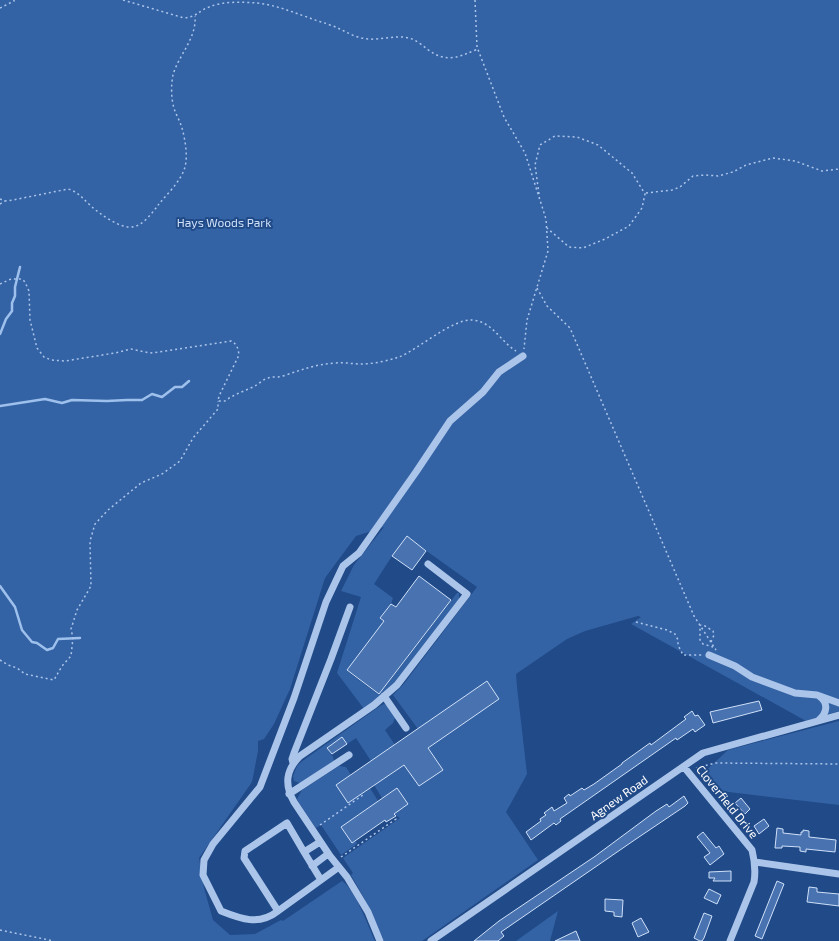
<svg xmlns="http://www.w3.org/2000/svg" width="839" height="941" font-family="'Exo 2',sans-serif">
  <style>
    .green { fill: #3463a5 }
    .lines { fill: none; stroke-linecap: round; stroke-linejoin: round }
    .stream { stroke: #9ec0ec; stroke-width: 2.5 }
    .building { fill: #4973b0; stroke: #cfe0f8 }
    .path { stroke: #abc5ea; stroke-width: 1.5; stroke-dasharray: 2 3; stroke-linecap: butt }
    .minor { stroke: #abc5ea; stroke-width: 7 }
    .labels { text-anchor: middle; stroke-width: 4; stroke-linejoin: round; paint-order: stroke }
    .park-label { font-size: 12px; fill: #cfe0f8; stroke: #204a88 }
    .street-label { font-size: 12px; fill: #fff; stroke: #204a88 }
  </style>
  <rect width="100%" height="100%" fill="#204a88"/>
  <!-- green -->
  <path class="green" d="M 0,0 L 839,0 L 839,711 L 806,721 L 631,624 L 641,617 L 638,616 L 585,631 L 567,639 L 516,674 L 517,687 L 527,774 L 506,812 L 538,860 L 422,941 L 384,941 L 364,898 L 351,875 L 353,873 L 343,858 L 400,818 L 394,814 L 408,804 L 397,788 L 382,798 L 374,785 L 407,763 L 408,769 L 419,786 L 443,770 L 428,748 L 487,682 L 418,729 L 393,695 L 403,685 L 477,587 L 407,537 L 392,556 L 374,584 L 393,598 L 391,604 L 380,618 L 384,621 L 347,671 L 379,695 L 457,593 L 459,593 L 459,599 L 395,684 L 364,709 L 337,673 L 361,597 L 341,591 L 354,565 L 384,527 L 356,536 L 325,578 L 290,689 L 274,724 L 264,739 L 258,741 L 258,751 L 252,782 L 199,858 L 204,888 L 213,920 L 230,935 L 255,934 L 281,920 L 283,921 L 342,881 C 355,889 368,926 375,941 L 0,941 Z
    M 384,704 L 388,706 L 395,718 L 393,723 L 385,730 L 395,745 L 371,761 L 356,738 L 347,744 L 342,738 L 327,748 L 333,757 L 334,761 L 300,783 L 294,781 L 293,776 L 297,766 L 301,762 L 380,706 Z
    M 839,721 L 839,805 L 712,790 L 701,775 L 728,750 Z
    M 339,766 L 346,767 L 351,775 L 336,785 L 348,803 L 370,788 L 378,801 L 341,827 L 352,843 L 355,841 L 357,843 L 354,846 L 341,855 L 321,825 L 316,828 L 299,803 L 297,799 L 302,790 Z
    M 558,911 L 550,941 L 516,941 Z"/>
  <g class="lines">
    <!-- stream -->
    <path class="stream" d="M 0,334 L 6,319 L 12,311 L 12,303 L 15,296 L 15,287 L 20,267
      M 0,406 L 45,399 L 62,403 L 72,400 L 107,401 L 127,400 L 142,400 L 152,394 L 162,397 L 175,387 L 182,387 L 189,381
      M 0,586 L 15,607 L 22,630 L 32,642 L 37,643 L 47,650 L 53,648 L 58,639 L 80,638"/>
  </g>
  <!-- building -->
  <path class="building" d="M 407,536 L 426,551 L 412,570 L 392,556 Z
    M 419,576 L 451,600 L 379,694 L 347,670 L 384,621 L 380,618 L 391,604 L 396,607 Z
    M 487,681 L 499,699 L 428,748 L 443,770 L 419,786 L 404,765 L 348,803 L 336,785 Z
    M 759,701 L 762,710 L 713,723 L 710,712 Z
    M 692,711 L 695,716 L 698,715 L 705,725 L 695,732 L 693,729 L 677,740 L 676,738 L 560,819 L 561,821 L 556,825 L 554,823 L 531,840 L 526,832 L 541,821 L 540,819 L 546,815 L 544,813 L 552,807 L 554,811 L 567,803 L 564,798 L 569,794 L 570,796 L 582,788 L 584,790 L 594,784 L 622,764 L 622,763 L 650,743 L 651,745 L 686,719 L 684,717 Z
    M 342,737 L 347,744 L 332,754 L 327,748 Z
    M 397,788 L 408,804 L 394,814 L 396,816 L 386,822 L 385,820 L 352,843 L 341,827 Z
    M 684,796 L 688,803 L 685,806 L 636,839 L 501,932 L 504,936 L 498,941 L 474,941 L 499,921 L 594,857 L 656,811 L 667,804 L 669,807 Z
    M 741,798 L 750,809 L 745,814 L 735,803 Z
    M 764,819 L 769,826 L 759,834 L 754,826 Z
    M 777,828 L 783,829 L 783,833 L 801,835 L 801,832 L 803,832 L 803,830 L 809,831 L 809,837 L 836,840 L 835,852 L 806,849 L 806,852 L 800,851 L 800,847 L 782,846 L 782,848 L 775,848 Z
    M 703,832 L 716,848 L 719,846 L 724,854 L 710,865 L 704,857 L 710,853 L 697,837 Z
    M 731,871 L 731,881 L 713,881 L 715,878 L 709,878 L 709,872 Z
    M 777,881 L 784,884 L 762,939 L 755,936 Z
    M 809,887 L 817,888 L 817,892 L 839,894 L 839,906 L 807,902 Z
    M 709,889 L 721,895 L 717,904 L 704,898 Z
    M 605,899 L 623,900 L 622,917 L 614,916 L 614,912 L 605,911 Z
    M 704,913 L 712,916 L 704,938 L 702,941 L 700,941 L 694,938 Z
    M 641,918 L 649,932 L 638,937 L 632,923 Z
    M 576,931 L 580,941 L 555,941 Z"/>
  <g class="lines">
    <!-- path -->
    <path class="path" d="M 123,0 L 184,18 C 197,17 198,11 209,7 C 223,1 242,2 257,3 C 276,5 292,12 310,18 C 316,21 323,22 330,25 C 340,28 348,34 358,37 C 376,43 392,34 409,38 C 416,40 422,45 427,49 C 447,64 458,57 478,49
      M 475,0 L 477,47 L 504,117 L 525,153 L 546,219 L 548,251 L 527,320 L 524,349
      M 0,8 L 14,1 L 14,0
      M 646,193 L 672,190 L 680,187 L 693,176 L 706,175 L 718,176 L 733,172 L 746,165 L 773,158 L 795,161 L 822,171 L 839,169
      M 539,194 L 535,165 L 540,145 L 555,136 L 577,137 L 598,145 L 632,173 L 645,194 L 642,208 L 629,226 L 605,239 L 583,248 L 569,247 L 547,228
      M 0,199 L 5,201 L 13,200 L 68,189 C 79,192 84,200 92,207 C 100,214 121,229 132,227 C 143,226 152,213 159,204 C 168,193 181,181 185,167 C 188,155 185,139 182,128 C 180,121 176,115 174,108 C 171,99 171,84 173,75 C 178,56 197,38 195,16
      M 0,204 L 5,201
      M 0,284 L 11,279 L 22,279 L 25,282 L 29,291 L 30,320 L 37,348 L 44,357 L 51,360 L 65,361 L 115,353 L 131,349 L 150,353 L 159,352 L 231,341 C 237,344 238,348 239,355 L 219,396 L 218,401 L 225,401 C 234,394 245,391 255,386 C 259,384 263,379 268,378 C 272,376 278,378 283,376 C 301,370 316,364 336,363 C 344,362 352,364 360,364 C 373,364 387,361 399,357 C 419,349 452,319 472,320 C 492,321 501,342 516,351
      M 537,288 L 547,306 L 570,328 L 694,616 L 716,650
      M 636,622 L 667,630 L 675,634 L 678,640 L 678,645 L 683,655 L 702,655
      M 711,642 L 714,635 L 713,631 L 705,626 L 700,625 L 700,640 L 703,644 L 713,647
      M 0,660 L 8,665 L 17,668 L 25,674 L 54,680 L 62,666 L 71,656 L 73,638 L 71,629 L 77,610 L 91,586 L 90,541 L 95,524 L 108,510 L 141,483 L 162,474 L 180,461 L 193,438 L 218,409 L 218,401
      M 696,768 L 715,763 L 839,764
      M 320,825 L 363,795 L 363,794
      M 341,857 L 396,819 L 394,817
      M 0,930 L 54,941"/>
    <!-- minor -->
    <path class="minor" d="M 709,655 L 735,666 L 752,677 L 795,693 L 817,695 L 839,703
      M 384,696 L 406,728
      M 819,720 C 827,713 829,703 819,696
      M 293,763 L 292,759 L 294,753 L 331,659 L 350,607
      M 684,767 L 752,850 C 755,862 756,870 754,882 L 730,941
      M 289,794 L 349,755
      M 320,842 L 304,852 L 287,823 L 245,851 L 244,858 L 278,911 L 339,867
      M 304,852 L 321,880
      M 755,862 L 839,874
      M 312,866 L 328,854
      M 278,911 C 259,926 241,919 221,911 L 203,875 L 204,860 L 213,844 L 260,787 L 294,698 L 326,602 L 343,566 L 359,553 L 416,472 L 450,421 L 483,392 L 499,372 L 523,356
      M 380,941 L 368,912 L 347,877 L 330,856 L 294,802 C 284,784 286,770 300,756 L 374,705 L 397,685 L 467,594 L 428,564
      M 431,941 L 703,753 L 839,715"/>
  </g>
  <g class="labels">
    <!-- park labels -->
    <g class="park-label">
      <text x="224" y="227">Hays Woods Park</text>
    </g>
    <!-- street labels -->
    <g class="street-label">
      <text transform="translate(619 798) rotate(-35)" y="4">Agnew Road</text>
      <text transform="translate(727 802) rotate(51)" y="4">Cloverfield Drive</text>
    </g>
  </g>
</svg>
